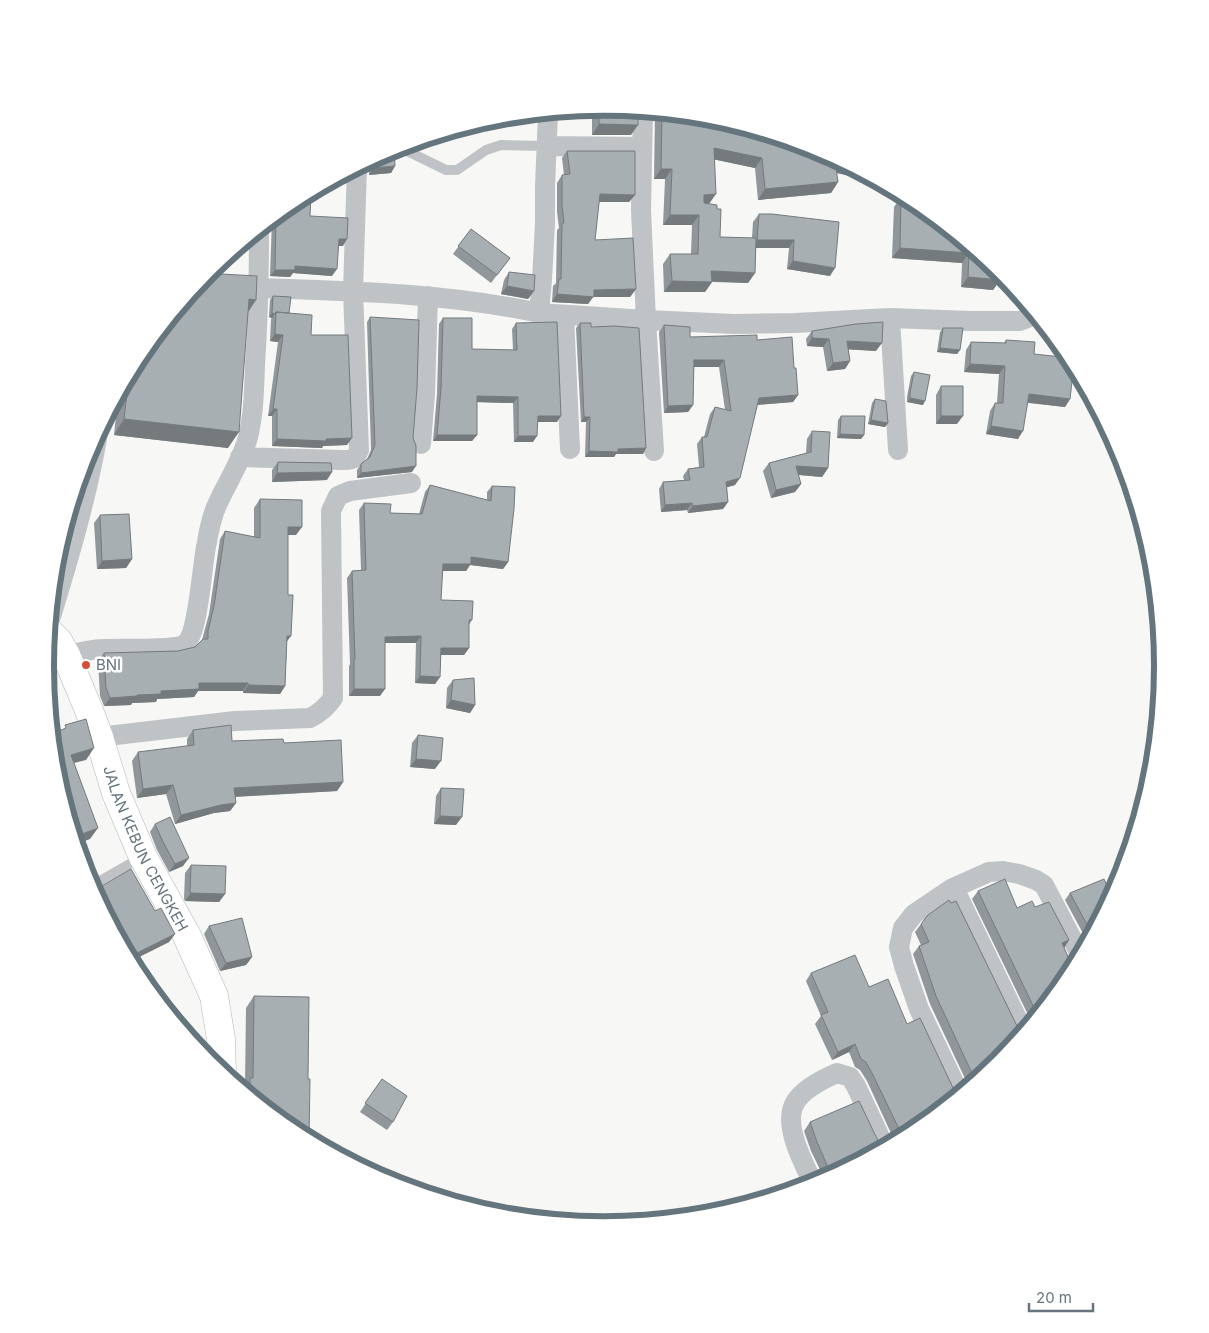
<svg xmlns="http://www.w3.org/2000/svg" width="1209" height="1333" font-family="Inter,sans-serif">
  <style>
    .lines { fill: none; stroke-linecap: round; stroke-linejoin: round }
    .secondary-casing { stroke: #b1b7bb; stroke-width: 29 }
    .lane { stroke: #bfc3c6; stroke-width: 10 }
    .street { stroke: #bfc3c6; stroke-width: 20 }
    .secondary { stroke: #fff; stroke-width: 28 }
    .wall { fill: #90969a }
    .shaded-wall { fill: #757a7d }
    .building { fill: #a7afb3; stroke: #757a7d }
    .poi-dot { fill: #d24f3a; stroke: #fff; stroke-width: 2 }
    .labels { text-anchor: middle; stroke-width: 5; stroke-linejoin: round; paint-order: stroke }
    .poi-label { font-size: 15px; fill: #65757d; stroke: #fff; text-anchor: start }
    .street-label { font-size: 15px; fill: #65757d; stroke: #fff }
    .rim { fill: none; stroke: #65757d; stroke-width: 6 }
  </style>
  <rect width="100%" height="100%" fill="#f7f7f5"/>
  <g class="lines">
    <defs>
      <g id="secondary">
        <path id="s1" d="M 48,631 L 58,641 L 66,655 L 88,708 L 99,737 L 116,793 L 143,857 L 187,936 L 214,996 L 221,1039 L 222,1073"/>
      </g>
    </defs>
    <!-- secondary casing -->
    <use href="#secondary" class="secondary-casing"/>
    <!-- lane -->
    <path class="lane" d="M 399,147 L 446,170 L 457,170 L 486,150 L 501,145 L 547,146
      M 91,886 L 142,857"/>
    <!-- street -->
    <path class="street" d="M 547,146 L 642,147
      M 259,288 C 352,291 447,293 539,313 L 542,280 L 545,224 L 545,187 L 548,113
      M 539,313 L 646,320 L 641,210 L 643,111
      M 564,315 L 570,449
      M 890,318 L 898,450
      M 421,444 L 425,394 L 428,296
      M 654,451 L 646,320 L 734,324 L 795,323 L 890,318 L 970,321 L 1020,321 L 1030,317 L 1034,312
      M 240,457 L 342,460 C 352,460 355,460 359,450 L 353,291 L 357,167
      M 49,623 C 68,561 87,498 98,433
      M 66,655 C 78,653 91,649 103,649 C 119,648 175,651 185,644 C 199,634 202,561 207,542 C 209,530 212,516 217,505 C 227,482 242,461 248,437 C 254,413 254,389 255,365 C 258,320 259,275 259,230
      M 99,737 L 235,721 L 310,718 C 320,713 326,708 333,698 L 331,511 L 338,496 L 350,491 L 411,483
      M 954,888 L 1024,1033
      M 960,1095 L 919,1009 L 904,966 L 899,947 L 903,928 L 914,914 L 951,889 L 989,872 L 1003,871 L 1019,874 L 1036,880 L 1044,885 L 1081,956
      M 814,1185 C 804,1164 781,1123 796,1101 C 805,1088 823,1079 837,1073 L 850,1077 L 856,1086 L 885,1148"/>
    <!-- secondary -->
    <use href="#secondary" class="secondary"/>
  </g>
  <!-- wall -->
  <path class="wall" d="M 605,107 L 631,135 L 592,135 L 592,108 Z
    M 655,112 L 714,118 L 819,150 L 890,188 L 870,188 L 870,180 L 836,173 L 838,182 L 831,193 L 758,200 L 755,168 L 714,159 L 709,204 L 720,237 L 752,238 L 753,222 L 759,214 L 772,214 L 830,276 L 787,269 L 789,248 L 756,248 L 755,273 L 748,283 L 712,282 L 705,292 L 664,292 L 663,264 L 670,254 L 691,254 L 692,225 L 663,225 L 665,179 L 654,179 Z
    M 435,136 L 430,142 L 425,139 Z
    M 391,149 L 395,166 L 391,173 L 369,175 L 369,167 L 367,162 Z
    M 567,151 L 635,195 L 629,202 L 599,202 L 595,240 L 636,289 L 630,297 L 593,297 L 588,304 L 552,302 L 553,286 L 556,283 L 557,230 L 559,228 L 557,212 L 557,183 L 562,175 L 564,175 L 562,158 Z
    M 311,192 L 310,216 L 343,246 L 338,246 L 332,276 L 293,273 L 290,277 L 270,276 L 272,220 L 279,214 L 289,214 L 290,205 L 294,201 Z
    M 901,197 L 1000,280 L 993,290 L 961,287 L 962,263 L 892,258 L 894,207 Z
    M 471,229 L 510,258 L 491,283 L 453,254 Z
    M 509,272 L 534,291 L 528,299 L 501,294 L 504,280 Z
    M 221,274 L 256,300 L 248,312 L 228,448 L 114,435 L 118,396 L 139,355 Z
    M 273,296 L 311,335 L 347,445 L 323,446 L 322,448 L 272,446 L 272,416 L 268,416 L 278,342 L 270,341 L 271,319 L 272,318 L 269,317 L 270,300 Z
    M 370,317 L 413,438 L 412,472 L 357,478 L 357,470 L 361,464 L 367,459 L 371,450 L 367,322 Z
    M 443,318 L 472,349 L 513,350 L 512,329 L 516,323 L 557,422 L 538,422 L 533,442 L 514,442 L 513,403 L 477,402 L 477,435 L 472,441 L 433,441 L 437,394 L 439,324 Z
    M 580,323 L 591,327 L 646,448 L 643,454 L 616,454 L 614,457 L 585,457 L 586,422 L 581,422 L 576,328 Z
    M 664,325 L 690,337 L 757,340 L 794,368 L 798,395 L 793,402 L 757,405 L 735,485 L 727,487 L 728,502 L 723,509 L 688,513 L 687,510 L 661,512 L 659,489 L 663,482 L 684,480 L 683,476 L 688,469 L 699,467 L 697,444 L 702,437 L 704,437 L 710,414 L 715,407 L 725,410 L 719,367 L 694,367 L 693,405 L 688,412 L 664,413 L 659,332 Z
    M 943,328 L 960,350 L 957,354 L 937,352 L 940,332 Z
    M 812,331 L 876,351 L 848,349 L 850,361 L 845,369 L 827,371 L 823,347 L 807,346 L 806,339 Z
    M 1006,340 L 1034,354 L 1070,399 L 1065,407 L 1028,403 L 1018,439 L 986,434 L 990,411 L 995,403 L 997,403 L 999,374 L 964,372 L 966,350 L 971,342 L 1004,343 Z
    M 914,372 L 923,405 L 907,402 L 907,397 L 911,376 Z
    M 941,386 L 957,424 L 936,424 L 936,395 Z
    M 875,399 L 888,423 L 885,427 L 868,424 L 872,403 Z
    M 841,416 L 864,435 L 861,439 L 837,438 L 838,420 Z
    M 812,431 L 828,468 L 822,477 L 798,475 L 801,484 L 795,492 L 771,498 L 763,471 L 769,463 L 806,453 L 807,439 Z
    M 278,462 L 327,480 L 272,482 L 272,470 Z
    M 430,485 L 487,500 L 487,492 L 492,486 L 508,562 L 503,569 L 470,565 L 466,571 L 442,571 L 441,600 L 472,620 L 469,625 L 469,648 L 464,655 L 441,655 L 440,677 L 435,684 L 415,683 L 416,643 L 385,643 L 380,696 L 349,696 L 349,666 L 350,664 L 347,578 L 352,571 L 361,570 L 359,510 L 364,503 L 390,513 L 419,514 L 425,492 Z
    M 260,499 L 296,535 L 288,535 L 287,642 L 285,686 L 280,694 L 243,693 L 243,691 L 198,691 L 194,697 L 157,699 L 156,702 L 132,703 L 131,705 L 104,706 L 100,696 L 98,661 L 104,653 L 178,651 L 195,647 L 202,640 L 209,614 L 220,539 L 225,531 L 254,537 L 254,508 Z
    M 100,515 L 132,559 L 126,568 L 97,569 L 94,523 Z
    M 453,680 L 475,705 L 470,713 L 446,708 L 447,688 Z
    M 193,730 L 232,741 L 284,743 L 343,782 L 337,791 L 235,797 L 236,803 L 230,811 L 214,813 L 175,824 L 166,794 L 137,798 L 132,761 L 138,752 L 187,746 L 187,739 Z
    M 418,735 L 435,769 L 410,767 L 412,743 Z
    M 441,788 L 456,825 L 434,824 L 436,796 Z
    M 155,824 L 183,866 L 169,872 L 157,850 L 150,832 Z
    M 191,865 L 225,894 L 219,902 L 185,901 L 184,899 L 185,873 Z
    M 1119,885 L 1092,936 L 1086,939 L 1065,900 L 1070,893 L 1109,890 Z
    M 95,890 L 155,911 L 175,934 L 169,942 L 131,961 L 94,892 Z
    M 978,891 L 1017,908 L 1035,907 L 1069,940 L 1064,948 L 1070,978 L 1032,1023 L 972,899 Z
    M 921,924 L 1000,1062 L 969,1087 L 930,1004 L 913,954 L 919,946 L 921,945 L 915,932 Z
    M 209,926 L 252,957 L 246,965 L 220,971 L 204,934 Z
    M 811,973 L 915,1132 L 895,1142 L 867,1081 L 860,1070 L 855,1067 L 849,1052 L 832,1060 L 815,1024 L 821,1016 L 806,981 Z
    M 254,996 L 308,1079 L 293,1132 L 242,1089 L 245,1086 L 246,1008 Z
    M 382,1079 L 393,1122 L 387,1130 L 360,1112 Z
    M 810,1122 L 880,1145 L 883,1149 L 825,1180 L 811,1151 L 804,1131 Z"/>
  <!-- shaded-wall -->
  <path class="shaded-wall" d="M 599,124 L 638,125 L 631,135 L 592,135 Z
    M 714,148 L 762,158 L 755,168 L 707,158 Z
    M 835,161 L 843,162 L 871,178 L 870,180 L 828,171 Z
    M 395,166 L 391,173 L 369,175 L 373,168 Z
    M 661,169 L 672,169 L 665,179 L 654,179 Z
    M 875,180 L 890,188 L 870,188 Z
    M 838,182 L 831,193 L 758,200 L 765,189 Z
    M 600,194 L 635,195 L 629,202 L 595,202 Z
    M 716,194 L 709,204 L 697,205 L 704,195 Z
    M 670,215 L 699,215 L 692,225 L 663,225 Z
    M 339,239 L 347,239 L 343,246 L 334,246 Z
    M 757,240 L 794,240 L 789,248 L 751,248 Z
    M 900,248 L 969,253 L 962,263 L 892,258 Z
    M 793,261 L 835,268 L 830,276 L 787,269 Z
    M 295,266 L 337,269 L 332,276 L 293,273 L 290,277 L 270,276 L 275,270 Z
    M 711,271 L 755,273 L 748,283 L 704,281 Z
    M 968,277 L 1000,280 L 993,290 L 961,287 Z
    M 672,281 L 712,282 L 705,292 L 664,292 Z
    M 507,286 L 534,291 L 528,299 L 501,294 Z
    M 636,289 L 630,297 L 593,297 L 588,304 L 552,302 L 557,294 L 594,290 Z
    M 249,299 L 256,300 L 246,315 Z
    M 272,313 L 275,313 L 272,318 L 269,317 Z
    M 275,334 L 283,335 L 278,342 L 270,341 Z
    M 812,338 L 829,339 L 823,347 L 807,346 Z
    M 847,341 L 882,343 L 876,351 L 841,349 Z
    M 940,348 L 960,350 L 957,354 L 937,352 Z
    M 694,360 L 724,360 L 719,367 L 689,367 Z
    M 850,361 L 845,369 L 827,371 L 833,363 Z
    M 970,364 L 1005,366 L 999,374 L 964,372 Z
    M 1029,394 L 1070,399 L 1065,407 L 1024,402 Z
    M 798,395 L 793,402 L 754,405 L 759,398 Z
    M 477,396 L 518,397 L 513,403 L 473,402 Z
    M 910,398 L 925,401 L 923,405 L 907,402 Z
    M 693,405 L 688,412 L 664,413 L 668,406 Z
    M 273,409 L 277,409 L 272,416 L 268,416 Z
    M 538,416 L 561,416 L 557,422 L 533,422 Z
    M 941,416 L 963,416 L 957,424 L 936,424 Z
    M 584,417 L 590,417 L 586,422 L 581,422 Z
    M 124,419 L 239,432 L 228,448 L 114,435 Z
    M 871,420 L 888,423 L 885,427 L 868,424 Z
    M 991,426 L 1023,431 L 1018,439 L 986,434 Z
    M 840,434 L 864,435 L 861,439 L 837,438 Z
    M 437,435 L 477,435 L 472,441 L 433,441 Z
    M 518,436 L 537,436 L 533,442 L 514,442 Z
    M 352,438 L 347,445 L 323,446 L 322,448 L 272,446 L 277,439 L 326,439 Z
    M 646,448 L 643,454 L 616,454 L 614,457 L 585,457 L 589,451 L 618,449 Z
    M 416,466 L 412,472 L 357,478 L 361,473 Z
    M 796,466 L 828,468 L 822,477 L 790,474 Z
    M 332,472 L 327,480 L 272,482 L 277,473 Z
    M 740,478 L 735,485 L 721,489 L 726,482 Z
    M 801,484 L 795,492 L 771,498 L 776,490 Z
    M 728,502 L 723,509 L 688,513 L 693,506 Z
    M 692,503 L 687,510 L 661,512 L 665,505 Z
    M 288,527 L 302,527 L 296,535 L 283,535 Z
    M 471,557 L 508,562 L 503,569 L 470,565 L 466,571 L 438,571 L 443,564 Z
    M 132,559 L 126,568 L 97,569 L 102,561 Z
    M 287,636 L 291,636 L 285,644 Z
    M 421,636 L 416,643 L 380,643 L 385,637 Z
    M 441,648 L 469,648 L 464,655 L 436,655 Z
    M 420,676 L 440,677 L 435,684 L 415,683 Z
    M 199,683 L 248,683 L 243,691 L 198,691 L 194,697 L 157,699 L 156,702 L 132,703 L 131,705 L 104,706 L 110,698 L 137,695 L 161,691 Z
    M 248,685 L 285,686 L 280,694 L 243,693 Z
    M 354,689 L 385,689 L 380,696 L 349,696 Z
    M 451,700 L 475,705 L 470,713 L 446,708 Z
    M 94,748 L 86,760 L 62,766 L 71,755 Z
    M 416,759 L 441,761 L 435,769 L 410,767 Z
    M 343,782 L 337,791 L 228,797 L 234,788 Z
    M 173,785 L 166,794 L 137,798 L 143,789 Z
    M 236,803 L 230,811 L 214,813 L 175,824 L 181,815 L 221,805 Z
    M 440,816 L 462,817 L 456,825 L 434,824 Z
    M 98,828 L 90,839 L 77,844 L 74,837 Z
    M 189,858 L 183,866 L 169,872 L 175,864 Z
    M 191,893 L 225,894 L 219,902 L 185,901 Z
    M 1095,930 L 1092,936 L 1086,939 L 1091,932 Z
    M 175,934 L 169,942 L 131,961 L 129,957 Z
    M 1069,940 L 1064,948 L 1062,943 Z
    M 252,957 L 246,965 L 220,971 L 226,963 Z
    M 855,1044 L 849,1052 L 832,1060 L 838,1052 Z"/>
  <!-- building -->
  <path class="building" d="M 605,107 L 638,110 L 638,125 L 599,124 L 599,108 Z
    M 662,113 L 714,118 L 819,150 L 843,162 L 835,161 L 838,182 L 765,189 L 762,158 L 714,148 L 716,194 L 704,195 L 704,203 L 717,205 L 717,209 L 721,209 L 720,237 L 756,238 L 755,273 L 711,271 L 712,282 L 672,281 L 670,254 L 698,254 L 699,215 L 670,215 L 672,169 L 661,169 Z
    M 391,149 L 394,149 L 395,166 L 373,168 L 373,159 Z
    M 567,151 L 635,151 L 635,195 L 600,194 L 595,240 L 633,238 L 636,289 L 594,290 L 594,297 L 557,294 L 559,279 L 561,279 L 562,223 L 564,223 L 562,205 L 562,175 L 570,174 Z
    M 311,192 L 310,216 L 348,218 L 347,239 L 339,239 L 337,269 L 295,266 L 295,270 L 275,270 L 276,215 L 279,214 L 294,214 L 294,201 Z
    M 901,197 L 906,197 L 916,201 L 1000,271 L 1001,272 L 1000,280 L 968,277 L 969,253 L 900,248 Z
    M 759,214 L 772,214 L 839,222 L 835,268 L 793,261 L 794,240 L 757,240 Z
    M 471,229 L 510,258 L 497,275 L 458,246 Z
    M 221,261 L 221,274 L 257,276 L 256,300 L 249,299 L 239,432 L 124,419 L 129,375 L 139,355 L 209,271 Z
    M 509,272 L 535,275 L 534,291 L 507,286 Z
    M 273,296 L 291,297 L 289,313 L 276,312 L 276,314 L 272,313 Z
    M 276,312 L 312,315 L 311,335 L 348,335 L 352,438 L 326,439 L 326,441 L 277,439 L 277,409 L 273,409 L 283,335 L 275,334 Z
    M 370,317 L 419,320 L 417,388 L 413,438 L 416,446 L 416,466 L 361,473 L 361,464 L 370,457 L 375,445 Z
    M 443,318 L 472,318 L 472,349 L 517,350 L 516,323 L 557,322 L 561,416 L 538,416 L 537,436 L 518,436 L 518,397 L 477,396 L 477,435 L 437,435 L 441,388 Z
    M 883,322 L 882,343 L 847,341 L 850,361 L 833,363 L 829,339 L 812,338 L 812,331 L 856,324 Z
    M 580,323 L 591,323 L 591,327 L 614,326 L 639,328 L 646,448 L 618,449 L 618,452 L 589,451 L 590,417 L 584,417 Z
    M 664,325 L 690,327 L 690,337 L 757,335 L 757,340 L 792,337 L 794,368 L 796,368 L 798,395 L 759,398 L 740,478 L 726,482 L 728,502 L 693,506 L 692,503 L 665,505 L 663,482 L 690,480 L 688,469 L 704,467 L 702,437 L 707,437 L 715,407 L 731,411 L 724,360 L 694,360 L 693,405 L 668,406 Z
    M 943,328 L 963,328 L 960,350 L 940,348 Z
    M 1006,340 L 1035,342 L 1034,354 L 1071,358 L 1074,364 L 1070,399 L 1029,394 L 1023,431 L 991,426 L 995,403 L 1003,403 L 1005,366 L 970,364 L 971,342 L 1006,343 Z
    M 914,372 L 930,375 L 925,401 L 910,398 L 910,393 Z
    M 941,386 L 963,386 L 963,416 L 941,416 Z
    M 875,399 L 886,401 L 888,423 L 871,420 Z
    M 841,416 L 865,416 L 864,435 L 840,434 Z
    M 812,431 L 830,432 L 828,468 L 796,466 L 801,484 L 776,490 L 769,463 L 811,452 Z
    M 278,462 L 331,463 L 332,472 L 277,473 Z
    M 430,485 L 491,501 L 492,486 L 515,487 L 514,509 L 508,562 L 471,557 L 471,564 L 443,564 L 441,600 L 473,601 L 472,620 L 469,620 L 469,648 L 441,648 L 440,677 L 420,676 L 421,636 L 385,637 L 385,689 L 354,689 L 354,659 L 355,659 L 352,571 L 366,570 L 364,503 L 391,504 L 390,513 L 422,514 Z
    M 260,499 L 302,500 L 302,527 L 288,527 L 288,595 L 293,595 L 291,636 L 287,636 L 285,686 L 248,685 L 248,683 L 199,683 L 199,689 L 161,691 L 161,694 L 137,695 L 137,696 L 110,698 L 106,688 L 104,653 L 178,651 L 195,647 L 203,639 L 208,639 L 208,631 L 214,606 L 225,531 L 260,538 Z
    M 129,514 L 132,559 L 102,561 L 100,515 Z
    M 474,678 L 475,705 L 451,700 L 453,680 Z
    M 86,719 L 94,748 L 71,755 L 98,828 L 74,837 L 56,775 L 52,734 L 66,728 L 65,725 Z
    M 231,725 L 232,741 L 283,739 L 284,743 L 341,740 L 343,782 L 234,788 L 236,803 L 221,805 L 181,815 L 173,785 L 143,789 L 138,752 L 194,745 L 193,730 Z
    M 418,735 L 443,738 L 441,761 L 416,759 Z
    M 441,788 L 464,789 L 462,817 L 440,816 Z
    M 170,817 L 189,858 L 175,864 L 163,842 L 155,824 Z
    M 191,865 L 226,866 L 225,894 L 191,893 L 190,891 Z
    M 131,869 L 155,911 L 161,908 L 175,934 L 129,957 L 114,930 L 116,929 L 95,890 Z
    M 1005,879 L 1017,908 L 1032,901 L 1035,907 L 1049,902 L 1069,940 L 1062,943 L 1074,970 L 1070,978 L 1038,1016 L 978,891 Z
    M 1104,879 L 1109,890 L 1119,885 L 1095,930 L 1091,932 L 1070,893 Z
    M 949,900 L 951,903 L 956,901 L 1019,1030 L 1023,1034 L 1000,1062 L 976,1082 L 936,996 L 919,946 L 929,942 L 921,924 L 928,915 Z
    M 242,918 L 252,957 L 226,963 L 209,926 Z
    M 855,955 L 869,987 L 888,979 L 907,1024 L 920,1018 L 955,1092 L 959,1096 L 915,1132 L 902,1139 L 902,1135 L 872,1073 L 866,1062 L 861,1059 L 855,1044 L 838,1052 L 821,1015 L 828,1012 L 811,973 Z
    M 254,996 L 309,997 L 308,1079 L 310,1079 L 309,1138 L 306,1138 L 293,1132 L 250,1096 L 250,1078 L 253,1078 Z
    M 199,1034 L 200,1051 L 186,1035 Z
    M 382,1079 L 407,1096 L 393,1122 L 365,1103 Z
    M 859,1101 L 880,1145 L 883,1149 L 831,1177 L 830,1172 L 817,1142 L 810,1122 Z"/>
  <!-- markers -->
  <circle class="poi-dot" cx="86" cy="665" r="5"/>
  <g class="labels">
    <!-- poi labels -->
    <g class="poi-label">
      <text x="96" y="670">BNI</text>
    </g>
    <!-- street labels -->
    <g class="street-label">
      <text dy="5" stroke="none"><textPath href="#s1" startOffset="240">JALAN KEBUN CENGKEH</textPath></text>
    </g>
  </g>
  <!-- crop -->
  <path d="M0 0H1209V1333H0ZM54 666a550 550 0 1 1 1100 0a550 550 0 1 1-1100 0Z" fill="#fff" fill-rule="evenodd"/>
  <path class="rim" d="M54 666a550 550 0 1 1 1100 0a550 550 0 1 1-1100 0Z"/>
  <!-- scale -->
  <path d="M1029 1303v8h64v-8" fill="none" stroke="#65757d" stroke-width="2.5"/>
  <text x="1036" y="1303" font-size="15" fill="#65757d" stroke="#ffffff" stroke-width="4" paint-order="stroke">20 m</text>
</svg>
